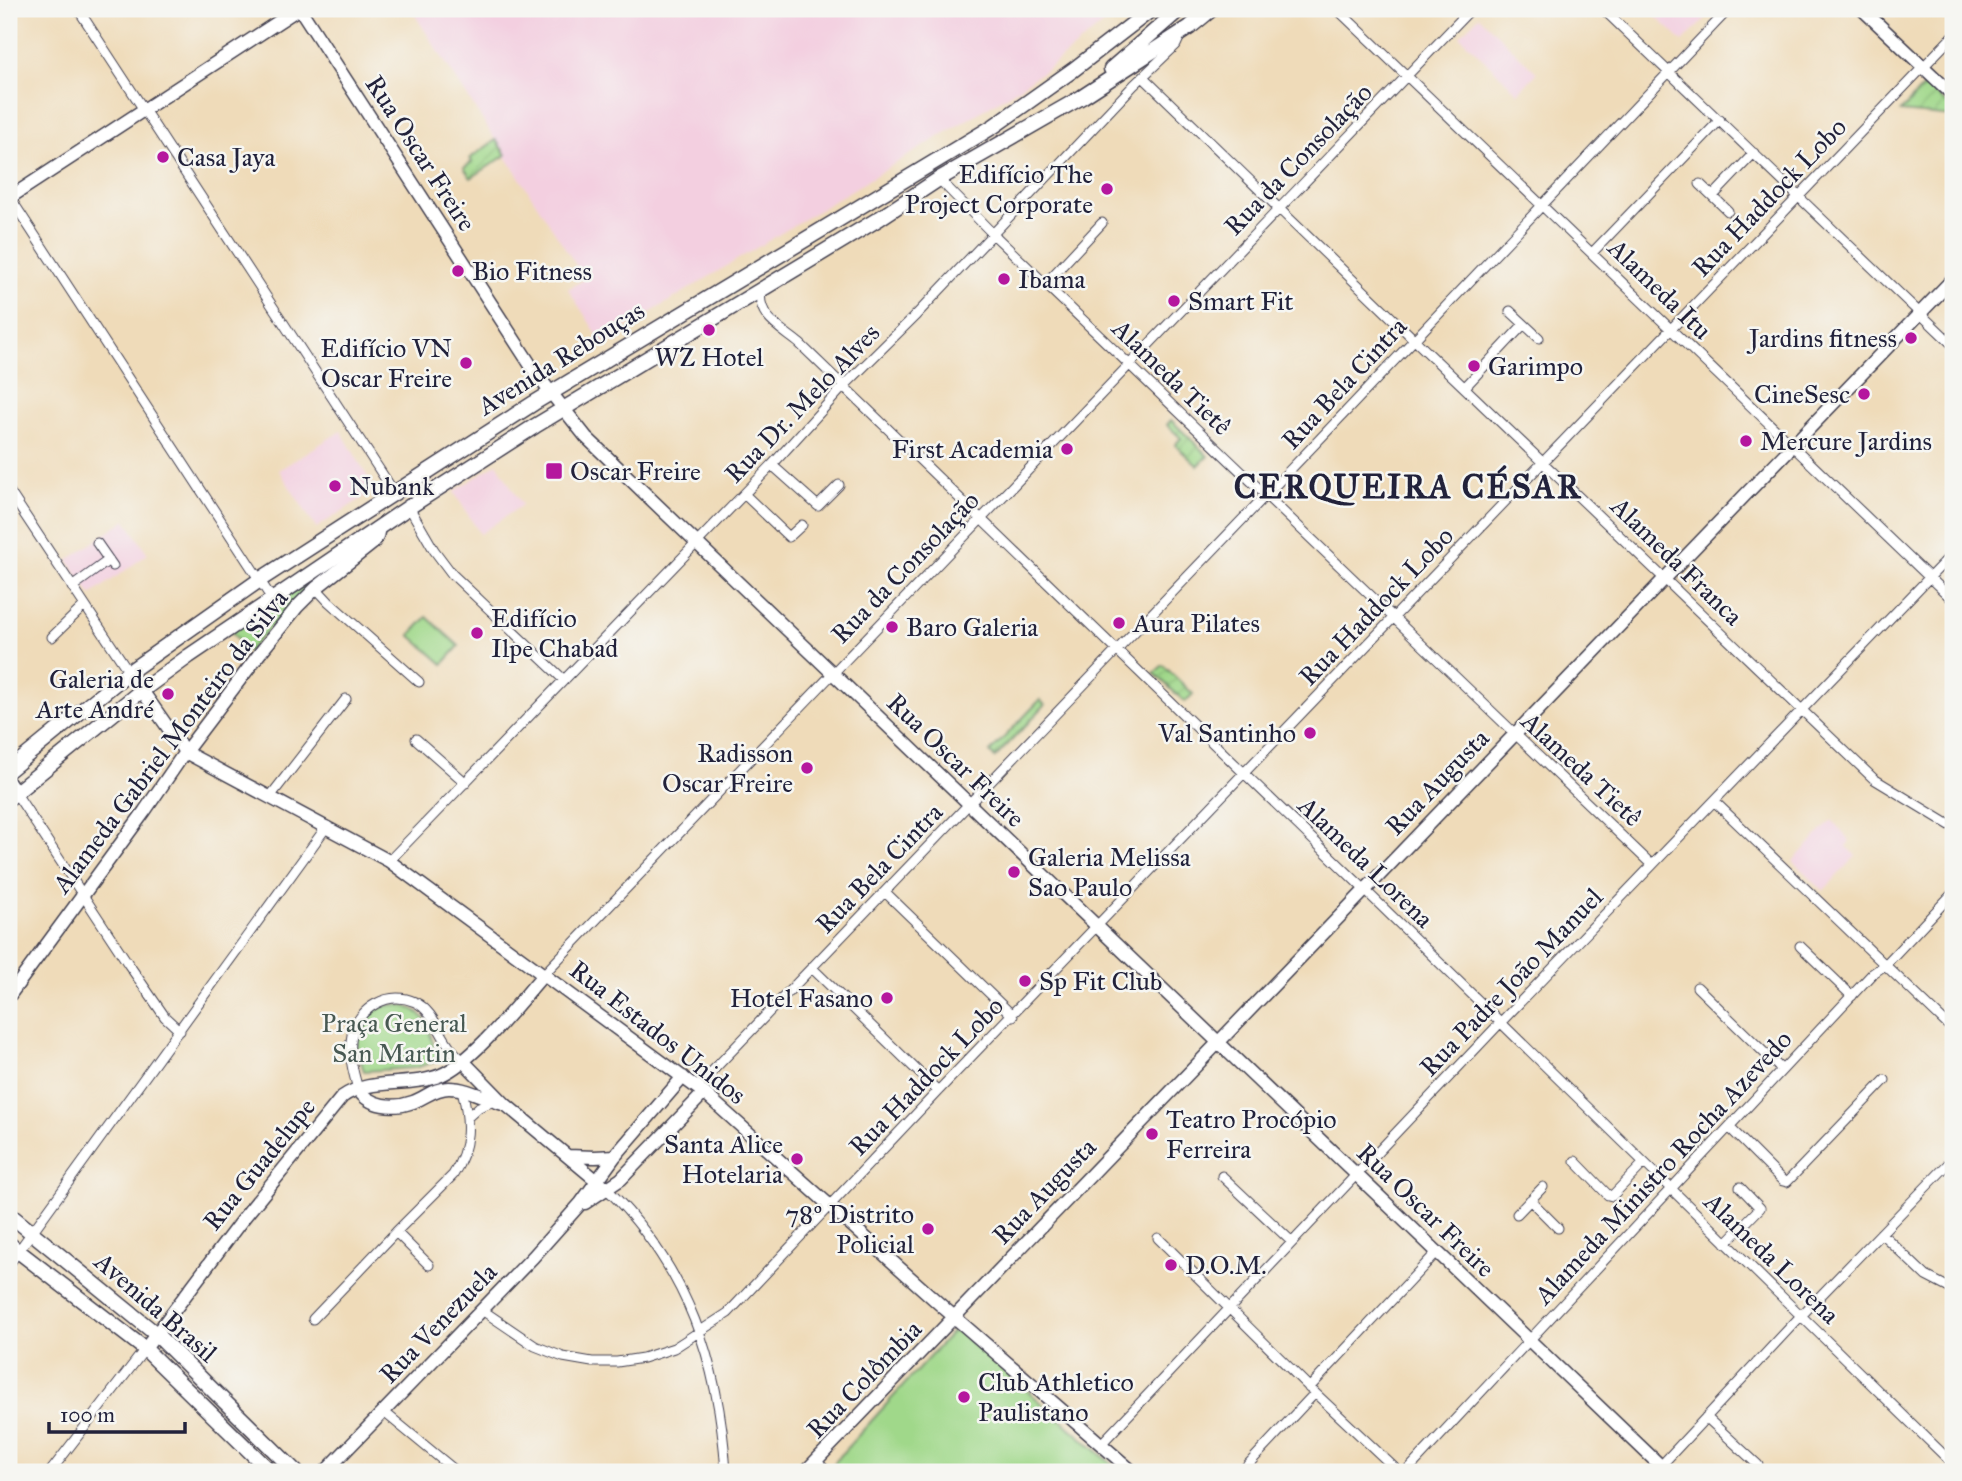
<svg xmlns="http://www.w3.org/2000/svg" width="1962" height="1481" font-family="'IM FELL Great Primer',serif">
  <style>
    .built { fill: #f3cfe0 }
    .park { fill: #a0d88a; stroke: #617d62; stroke-width: 2 }
    .garden { fill: url(#garden-furrows); stroke: #617d62; stroke-width: 2 }
    .lines { fill: none; stroke-linecap: round; stroke-linejoin: round }
    .street-casing { stroke: #413e4e; stroke-width: 11 }
    .secondary-casing { stroke: #413e4e; stroke-width: 15 }
    .primary-casing { stroke: #413e4e; stroke-width: 17 }
    .street { stroke: #fff; stroke-width: 9 }
    .secondary { stroke: #fff; stroke-width: 12 }
    .primary { stroke: #fff; stroke-width: 14 }
    .poi-dot { fill: #b5179e; stroke: #f6f6f2; stroke-width: 2.5 }
    .labels { text-anchor: middle; stroke-width: 5; stroke-linejoin: round; paint-order: stroke }
    .street-label { font-size: 26px; fill: #22223b; stroke: #f6f6f2 }
    .poi-label { font-size: 26px; fill: #22223b; stroke: #f6f6f2; text-anchor: start }
    .park-label { font-size: 26px; fill: #485953; stroke: #f6f6f2 }
    .district-label { font-size: 33px; font-weight: bold; letter-spacing: 2px; fill: #22223b; stroke: #f6f6f2 }
  </style>
  <defs>
    <pattern id="garden-furrows" width="10" height="10" patternUnits="userSpaceOnUse" patternTransform="scale(1.75)"><rect width="10" height="10" fill="#a0d88a"/><path d="M-1 1l2-2M0 10L10 0M9 11l2-2" fill="none" stroke="#8ab978"/></pattern>
  </defs>
  <rect width="100%" height="100%" fill="#f6f6f2"/>
  <filter id="ink" filterUnits="userSpaceOnUse"><feTurbulence type="fractalNoise" baseFrequency=".0143" numOctaves="2"/><feDisplacementMap in="SourceGraphic" scale="14" xChannelSelector="R" yChannelSelector="G"/><feConvolveMatrix kernelMatrix="1 2 1 2 8 2 1 2 1" color-interpolation-filters="sRGB"/></filter>
  <filter id="wash" filterUnits="userSpaceOnUse"><feTurbulence type="fractalNoise" baseFrequency=".00686" numOctaves="4" result="noise"/><feDisplacementMap in="SourceGraphic" scale="28" xChannelSelector="R" yChannelSelector="G"/><feGaussianBlur stdDeviation="1.57" result="paint"/><feColorMatrix in="noise" values="0 0 0 0 0 0 0 0 0 0 0 0 0 0 0 0 0 1.4 0 .05"/><feComposite in="paint" operator="in"/></filter>
  <g filter="url(#wash)">
    <rect width="100%" height="100%" fill="#efdbb9"/>
    <!-- built -->
    <path class="built" d="M 411,9 L 1122,9 L 1050,67 L 1006,96 L 602,342 L 568,289 L 585,279 Z
      M 1648,9 L 1698,9 L 1707,17 L 1683,42 Z
      M 1479,16 L 1537,73 L 1518,93 L 1460,36 Z
      M 341,431 L 374,488 L 372,492 L 316,528 L 279,470 Z
      M 497,463 L 522,505 L 480,534 L 454,492 Z
      M 126,520 L 148,554 L 91,595 L 68,560 Z
      M 1832,820 L 1850,841 L 1846,846 L 1856,856 L 1823,891 L 1793,861 Z"/>
    <!-- park -->
    <path class="park" d="M 326,566 L 248,652 L 230,630 Z
      M 427,617 L 459,646 L 443,664 L 410,635 Z
      M 400,1005 C 438,1013 424,1038 441,1060 L 415,1068 L 364,1071 C 361,1061 356,1050 357,1039 C 357,1017 380,1003 400,1005 Z
      M 952,1332 L 960,1332 L 1121,1472 L 839,1472 L 834,1468 L 835,1461 Z"/>
    <!-- garden -->
    <path class="garden" d="M 1926,84 L 1953,110 L 1953,117 L 1900,112 Z
      M 496,140 L 506,155 L 471,178 L 464,168 L 472,162 L 470,158 Z
      M 1171,420 L 1208,456 L 1198,466 L 1175,445 L 1181,438 L 1167,425 Z
      M 1163,665 L 1193,694 L 1185,702 L 1154,673 Z
      M 1040,700 L 1045,705 L 995,758 L 990,752 Z"/>
  </g>
  <g filter="url(#ink)">
    <g class="lines">
      <defs>
        <path id="street" d="M 78,9 L 394,492
          M 1337,9 L 1953,600
          M 1603,9 L 1953,345
          M 1143,77 L 1424,349 L 1874,779 L 1953,827
          M 939,179 L 992,233 L 1652,865
          M 1700,184 L 1728,211
          M 9,196 L 272,599
          M 1713,196 L 1754,153
          M 1592,253 L 1720,120
          M 1045,284 L 1102,223
          M 761,290 C 756,317 782,329 800,344 L 1365,890 L 1953,1464
          M 1510,311 L 1539,338
          M 1465,387 L 1524,324
          M 772,465 L 818,506 L 839,485
          M 9,491 L 129,672
          M 744,494 L 789,537 L 802,525
          M 409,507 L 434,550 L 452,574 L 564,680
          M 97,543 L 113,566
          M 72,587 L 109,560
          M 316,588 L 329,602 L 419,682
          M 52,637 L 84,606
          M 416,739 L 466,783
          M 15,792 L 129,965 L 165,1017 L 180,1031
          M 269,798 L 346,699
          M 1714,801 L 1953,1030
          M 389,861 L 772,465 L 843,387 L 916,315 L 1134,85 L 1176,45 L 1181,34
          M 885,892 L 1013,1016
          M 1800,946 L 1852,996
          M 812,968 L 938,1091
          M 544,974 L 1471,9
          M 1697,987 L 1782,1070
          M 697,1087 L 1314,445 L 1729,9
          M 358,1089 C 353,1072 348,1054 352,1035 C 358,1008 388,990 415,1002 C 432,1010 438,1030 448,1044 C 452,1051 457,1055 462,1060
          M 468,1117 L 479,1107 L 494,1101
          M 1729,1127 L 1783,1181 L 1787,1182 L 1885,1080
          M 1575,1161 L 1608,1195 L 1612,1196 L 1644,1163
          M 1222,1176 L 1292,1242
          M 608,1190 C 688,1269 719,1362 726,1472
          M 1530,1200 L 1558,1228
          M 1517,1214 L 1543,1187
          M 396,1232 L 429,1265
          M 1881,1233 L 1926,1276 L 1953,1290
          M 1158,1238 L 1315,1393 L 1399,1472
          M 1726,1243 L 1760,1208 L 1740,1187
          M 9,1264 L 327,826
          M 482,1310 L 535,1346 L 563,1357 L 592,1362 L 617,1362 L 643,1358 L 674,1348 L 728,1313 L 938,1091 L 1953,36
          M 313,1319 L 396,1232 L 453,1175 C 471,1147 470,1121 462,1090
          M 1309,1388 L 1437,1252
          M 384,1412 L 457,1472
          M 1706,1417 L 1758,1465
          M 1102,1443 L 1501,1022 L 1953,553
          M 816,1461 L 828,1472
          M 50,1472 L 145,1349
          M 1241,1472 L 1315,1393
          M 1406,1472 L 1872,974 L 1885,965 L 1953,893
          M 1655,1472 L 1797,1320 L 1953,1159"/>
        <path id="secondary" d="M 300,9 L 537,375 L 586,437 L 1667,1472
          M 1862,9 L 1953,95
          M 9,198 L 298,9
          M 129,672 L 185,752 L 389,861 L 704,1093 L 944,1308 L 1133,1472
          M 9,783 L 15,792
          M 9,996 L 144,812 L 185,752 L 260,653 L 297,607 L 316,588 L 373,543 L 377,537 L 379,527
          M 462,1060 L 505,1104 L 608,1190
          M 358,1089 C 369,1107 394,1109 413,1102 C 426,1097 435,1088 449,1088 C 468,1088 486,1099 503,1104
          M 568,1156 L 595,1157 L 615,1156
          M 585,1203 L 621,1179 L 704,1093
          M 145,1349 L 242,1220 L 342,1097 C 370,1077 410,1088 441,1075 C 474,1061 519,1002 544,974
          M 325,1472 L 533,1257 L 581,1203 L 615,1156 L 683,1077
          M 805,1472 L 1953,279"/>
        <path id="primary" d="M 1111,69 L 1180,9
          M 9,770 L 129,672 L 261,579 L 534,403 L 994,126 L 1073,70 L 1152,9
          M 9,798 L 141,691 L 189,656 L 409,507 L 535,426 L 880,218 L 939,179 L 1082,97 L 1190,27 L 1212,9
          M 9,1214 L 156,1334 L 296,1472
          M 9,1244 L 145,1349 L 271,1472"/>
      </defs>
      <!-- street casing -->
      <use href="#street" class="street-casing"/>
      <!-- secondary casing -->
      <use href="#secondary" class="secondary-casing"/>
      <!-- primary casing -->
      <use href="#primary" class="primary-casing"/>
      <!-- street -->
      <use href="#street" class="street"/>
      <!-- secondary -->
      <use href="#secondary" class="secondary"/>
      <!-- primary -->
      <use href="#primary" class="primary"/>
    </g>
  </g>
  <!-- markers -->
  <g class="poi-dot">
    <circle cx="163" cy="157" r="7"/>
    <circle cx="1107" cy="189" r="7"/>
    <circle cx="458" cy="271" r="7"/>
    <circle cx="1004" cy="279" r="7"/>
    <circle cx="1174" cy="301" r="7"/>
    <circle cx="709" cy="330" r="7"/>
    <circle cx="1911" cy="338" r="7"/>
    <circle cx="466" cy="363" r="7"/>
    <circle cx="1474" cy="366" r="7"/>
    <circle cx="1864" cy="394" r="7"/>
    <circle cx="1746" cy="441" r="7"/>
    <circle cx="1067" cy="449" r="7"/>
    <rect x="545" y="462" width="18" height="18" rx="3.5"/>
    <circle cx="335" cy="486" r="7"/>
    <circle cx="1119" cy="623" r="7"/>
    <circle cx="892" cy="627" r="7"/>
    <circle cx="477" cy="633" r="7"/>
    <circle cx="168" cy="694" r="7"/>
    <circle cx="1310" cy="733" r="7"/>
    <circle cx="807" cy="768" r="7"/>
    <circle cx="1014" cy="872" r="7"/>
    <circle cx="1025" cy="981" r="7"/>
    <circle cx="887" cy="998" r="7"/>
    <circle cx="1152" cy="1134" r="7"/>
    <circle cx="797" cy="1159" r="7"/>
    <circle cx="928" cy="1229" r="7"/>
    <circle cx="1171" cy="1265" r="7"/>
    <circle cx="964" cy="1397" r="7"/>
  </g>
  <g class="labels">
    <!-- street labels -->
    <g class="street-label">
      <text transform="translate(421 153) rotate(57)" y="9">Rua Oscar Freire</text>
      <text transform="translate(1298 159) rotate(-46)" y="9">Rua da Consolação</text>
      <text transform="translate(1769 197) rotate(-46)" y="9">Rua Haddock Lobo</text>
      <text transform="translate(1660 289) rotate(44)" y="9">Alameda Itu</text>
      <text transform="translate(561 358) rotate(-32)" y="9">Avenida Rebouças</text>
      <text transform="translate(1172 377) rotate(44)" y="9">Alameda Tietê</text>
      <text transform="translate(1344 383) rotate(-47)" y="9">Rua Bela Cintra</text>
      <text transform="translate(802 403) rotate(-46)" y="9">Rua Dr. Melo Alves</text>
      <text transform="translate(1677 561) rotate(44)" y="9">Alameda Franca</text>
      <text transform="translate(905 567) rotate(-46)" y="9">Rua da Consolação</text>
      <text transform="translate(1376 606) rotate(-46)" y="9">Rua Haddock Lobo</text>
      <text transform="translate(170 741) rotate(-53)" y="9">Alameda Gabriel Monteiro da Silva</text>
      <text transform="translate(956 760) rotate(44)" y="9">Rua Oscar Freire</text>
      <text transform="translate(1582 769) rotate(43)" y="9">Alameda Tietê</text>
      <text transform="translate(1437 782) rotate(-46)" y="9">Rua Augusta</text>
      <text transform="translate(1366 862) rotate(44)" y="9">Alameda Lorena</text>
      <text transform="translate(879 868) rotate(-46)" y="9">Rua Bela Cintra</text>
      <text transform="translate(1511 982) rotate(-46)" y="9">Rua Padre João Manuel</text>
      <text transform="translate(658 1032) rotate(38)" y="9">Rua Estados Unidos</text>
      <text transform="translate(926 1076) rotate(-46)" y="9">Rua Haddock Lobo</text>
      <text transform="translate(259 1164) rotate(-51)" y="9">Rua Guadelupe</text>
      <text transform="translate(1663 1167) rotate(-47)" y="9">Alameda Ministro Rocha Azevedo</text>
      <text transform="translate(1044 1191) rotate(-46)" y="9">Rua Augusta</text>
      <text transform="translate(1426 1210) rotate(44)" y="9">Rua Oscar Freire</text>
      <text transform="translate(1772 1258) rotate(44)" y="9">Alameda Lorena</text>
      <text transform="translate(156 1307) rotate(41)" y="9">Avenida Brasil</text>
      <text transform="translate(438 1323) rotate(-46)" y="9">Rua Venezuela</text>
      <text transform="translate(864 1379) rotate(-46)" y="9">Rua Colômbia</text>
    </g>
    <!-- poi labels -->
    <g class="poi-label">
      <text x="177" y="166">Casa Jaya</text>
      <text x="1093" y="183" text-anchor="end">Edifício The<tspan x="1093" dy="30">Project Corporate</tspan></text>
      <text x="472" y="280">Bio Fitness</text>
      <text x="1018" y="288">Ibama</text>
      <text x="1188" y="310">Smart Fit</text>
      <text x="1897" y="347" text-anchor="end">Jardins fitness</text>
      <text x="452" y="357" text-anchor="end">Edifício VN<tspan x="452" dy="30">Oscar Freire</tspan></text>
      <text x="709" y="366" text-anchor="middle">WZ Hotel</text>
      <text x="1488" y="375">Garimpo</text>
      <text x="1850" y="403" text-anchor="end">CineSesc</text>
      <text x="1760" y="450">Mercure Jardins</text>
      <text x="1053" y="458" text-anchor="end">First Academia</text>
      <text x="570" y="480">Oscar Freire</text>
      <text x="349" y="495">Nubank</text>
      <text x="491" y="627">Edifício<tspan x="491" dy="30">Ilpe Chabad</tspan></text>
      <text x="1133" y="632">Aura Pilates</text>
      <text x="906" y="636">Baro Galeria</text>
      <text x="154" y="688" text-anchor="end">Galeria de<tspan x="154" dy="30">Arte André</tspan></text>
      <text x="1296" y="742" text-anchor="end">Val Santinho</text>
      <text x="793" y="762" text-anchor="end">Radisson<tspan x="793" dy="30">Oscar Freire</tspan></text>
      <text x="1028" y="866">Galeria Melissa<tspan x="1028" dy="30">Sao Paulo</tspan></text>
      <text x="1039" y="990">Sp Fit Club</text>
      <text x="873" y="1007" text-anchor="end">Hotel Fasano</text>
      <text x="1166" y="1128">Teatro Procópio<tspan x="1166" dy="30">Ferreira</tspan></text>
      <text x="783" y="1153" text-anchor="end">Santa Alice<tspan x="783" dy="30">Hotelaria</tspan></text>
      <text x="914" y="1223" text-anchor="end">78º Distrito<tspan x="914" dy="30">Policial</tspan></text>
      <text x="1185" y="1274">D.O.M.</text>
      <text x="978" y="1391">Club Athletico<tspan x="978" dy="30">Paulistano</tspan></text>
    </g>
    <!-- park labels -->
    <g class="park-label">
      <text x="394" y="1032">Praça General<tspan x="394" dy="30">San Martin</tspan></text>
    </g>
    <!-- district labels -->
    <g class="district-label">
      <text x="1408" y="498">CERQUEIRA CÉSAR</text>
    </g>
  </g>
  <!-- margin -->
  <rect width="1962" height="1481" fill="none" stroke="#f6f6f2" stroke-width="35"/>
  <!-- scale -->
  <path d="M49 1422v10h136v-10" fill="none" stroke="#22223b" stroke-width="3.5"/>
  <text x="60" y="1422" font-size="21" fill="#22223b" stroke="#f6f6f2" stroke-width="5" paint-order="stroke">100 m</text>
</svg>
